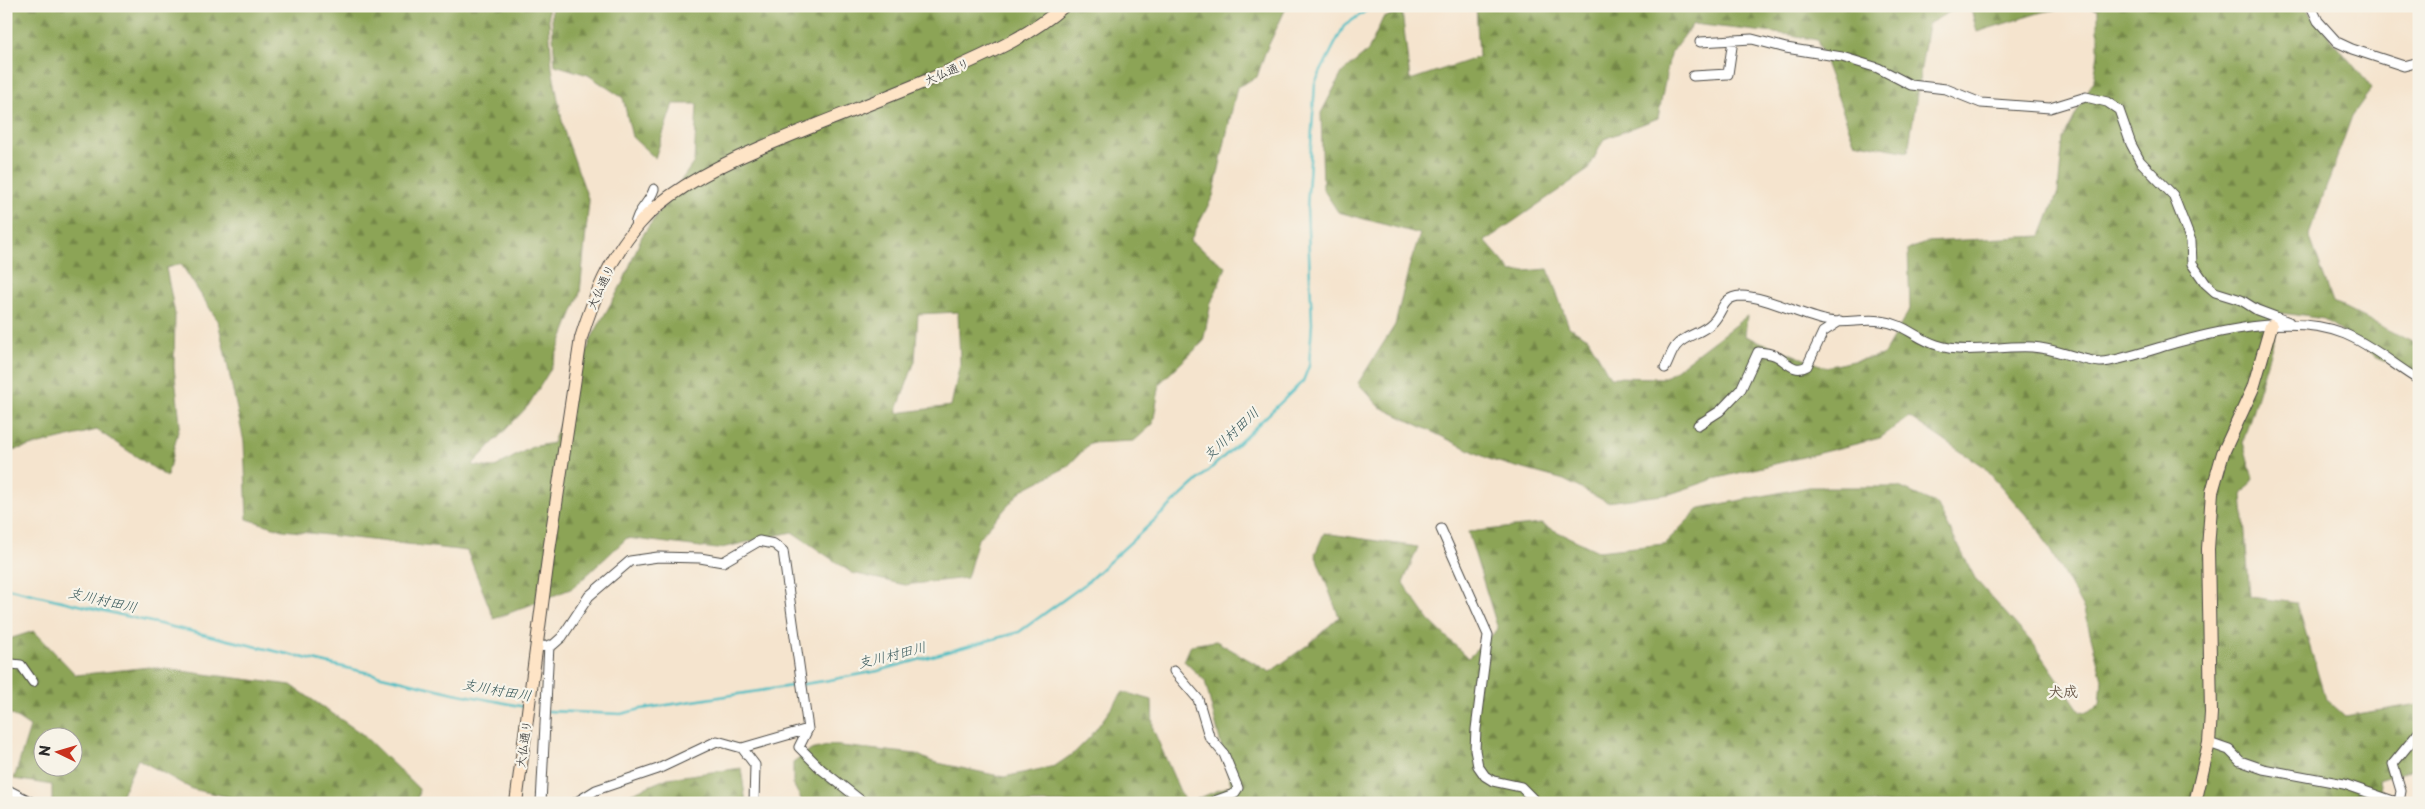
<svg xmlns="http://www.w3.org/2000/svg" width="2425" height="809" font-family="'Playpen Sans','Klee One',sans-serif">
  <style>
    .forest { fill: url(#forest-firs); stroke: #5c6840; fill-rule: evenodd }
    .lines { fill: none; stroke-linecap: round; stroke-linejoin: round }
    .stream { stroke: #4ebdc3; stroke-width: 2.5 }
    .street-casing { stroke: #494743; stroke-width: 11 }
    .secondary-casing { stroke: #494743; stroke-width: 14 }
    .street { stroke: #fff; stroke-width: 9 }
    .secondary { stroke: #fee4c6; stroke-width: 12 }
    .labels { text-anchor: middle; stroke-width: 4.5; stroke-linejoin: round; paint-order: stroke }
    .street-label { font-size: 12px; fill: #2b2b2b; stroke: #f7f3e8 }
    .water-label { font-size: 14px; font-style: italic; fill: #365759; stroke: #f7f3e8 }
    .quarter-label { font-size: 15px; font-weight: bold; fill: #685748; stroke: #f7f3e8 }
  </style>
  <defs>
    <pattern id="forest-firs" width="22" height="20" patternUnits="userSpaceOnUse" patternTransform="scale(1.25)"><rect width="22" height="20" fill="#8ca456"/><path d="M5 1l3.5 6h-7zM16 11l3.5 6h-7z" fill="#738647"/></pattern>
  </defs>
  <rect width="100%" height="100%" fill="#f7f3e8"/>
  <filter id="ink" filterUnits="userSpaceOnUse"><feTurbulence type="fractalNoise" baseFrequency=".02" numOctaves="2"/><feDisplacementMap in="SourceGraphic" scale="10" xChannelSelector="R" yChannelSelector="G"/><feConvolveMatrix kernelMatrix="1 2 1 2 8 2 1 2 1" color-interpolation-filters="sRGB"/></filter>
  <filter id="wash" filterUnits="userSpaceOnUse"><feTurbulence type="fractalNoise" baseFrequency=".0096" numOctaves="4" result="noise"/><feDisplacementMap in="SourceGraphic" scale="20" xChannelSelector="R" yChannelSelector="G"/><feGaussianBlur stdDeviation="1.12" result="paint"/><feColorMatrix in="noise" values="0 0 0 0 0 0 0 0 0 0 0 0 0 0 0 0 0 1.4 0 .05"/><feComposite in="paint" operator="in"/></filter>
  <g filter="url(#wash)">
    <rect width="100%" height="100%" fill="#f5e4ce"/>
    <!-- forest -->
    <path class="forest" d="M 6,6 L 548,6 L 552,68 L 564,131 L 589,201 L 580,293 L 550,370 L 528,406 L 472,465 L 493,468 L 532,447 L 553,443 L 592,337 L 623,282 L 642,236 L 694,162 L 697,104 L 673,104 L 655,158 L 632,137 L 623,98 L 588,75 L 555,65 L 551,6 L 1287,6 L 1265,53 L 1257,77 L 1237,87 L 1213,196 L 1190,241 L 1226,267 L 1211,303 L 1203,342 L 1160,383 L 1153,424 L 1134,441 L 1090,443 L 1067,467 L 1022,490 L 978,539 L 967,578 L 905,585 L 852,573 L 792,532 L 717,549 L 627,538 L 573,588 L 494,619 L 467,551 L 283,530 L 247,519 L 244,442 L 218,321 L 181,264 L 166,268 L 175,314 L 174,367 L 180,423 L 167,477 L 97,430 L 6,452 ZM 958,312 L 960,364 L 951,406 L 896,413 L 915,361 L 918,314 Z
      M 1476,6 L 1960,6 L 1928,24 L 1908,152 L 1854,142 L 1817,40 L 1792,35 L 1693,24 L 1670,55 L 1658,118 L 1604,139 L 1588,170 L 1485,241 L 1512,272 L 1548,269 L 1569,327 L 1588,338 L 1610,377 L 1665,378 L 1747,316 L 1745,336 L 1825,367 L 1883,355 L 1910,309 L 1908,250 L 1926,242 L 2041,236 L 2058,192 L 2063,139 L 2094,79 L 2098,53 L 2098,10 L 2085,6 L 2304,6 L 2372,88 L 2352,116 L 2309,235 L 2333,302 L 2419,345 L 2419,374 L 2377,357 L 2324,319 L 2282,313 L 2243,442 L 2253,479 L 2242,495 L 2250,597 L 2297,603 L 2325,698 L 2345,716 L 2419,704 L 2419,767 L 2379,780 L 2384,803 L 1187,803 L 1231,785 L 1205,681 L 1184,661 L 1191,645 L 1216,641 L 1270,672 L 1309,644 L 1339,617 L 1315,554 L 1324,533 L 1418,547 L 1403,583 L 1429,620 L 1468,658 L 1498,629 L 1468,532 L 1541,524 L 1598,551 L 1664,544 L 1700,508 L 1809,487 L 1899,487 L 1937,504 L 1976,580 L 2036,647 L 2080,711 L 2087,712 L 2100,704 L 2102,679 L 2084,610 L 2038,529 L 1984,467 L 1909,417 L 1880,438 L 1714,479 L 1670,494 L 1607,502 L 1564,480 L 1491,460 L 1380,407 L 1358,383 L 1395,325 L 1409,267 L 1420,234 L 1338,212 L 1323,189 L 1321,113 L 1342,73 L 1368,51 L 1383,18 L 1402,11 L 1410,80 L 1479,57 Z
      M 1970,6 L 2078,6 L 2042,12 L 1977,32 Z
      M 34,631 L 76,675 L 149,667 L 291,685 L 362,734 L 419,789 L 417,803 L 257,803 L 192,789 L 138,759 L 122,794 L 124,803 L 52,803 L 52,785 L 14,779 L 30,727 L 6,711 L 6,640 ZM 42,736 L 72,736 L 72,766 L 42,766 Z
      M 1123,692 L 1152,700 L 1153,729 L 1185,803 L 803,803 L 793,784 L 793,763 L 811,750 L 831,745 L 916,754 L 933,762 L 1004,777 L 1055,766 L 1074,753 L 1091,736 Z
      M 741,768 L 746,803 L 608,803 L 668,778 Z"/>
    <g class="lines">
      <!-- stream -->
      <path class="stream" d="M 6,588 L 454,693 L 525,707
        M 548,711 L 621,714 L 641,709 L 824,681 L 878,671 L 1019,632 L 1084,585 L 1244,438 L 1303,381 L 1309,366 L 1312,323 L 1307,208 L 1315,83 L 1344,26 L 1373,6"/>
    </g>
  </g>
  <g filter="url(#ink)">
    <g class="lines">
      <defs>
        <path id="street" d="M 2311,6 L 2318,21 L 2337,42 L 2352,49 L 2404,66 L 2419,62
          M 1700,42 L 1752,39 L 1786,48 L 1842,57 L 1878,68 L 1911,85 L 1946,89 L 1981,103 L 2050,108 L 2086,97 L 2107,102 L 2119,110 L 2131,144 L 2140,161 L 2173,195 L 2191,241 L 2192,264 L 2206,284 L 2215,292 L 2241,300 L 2257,310 L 2289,322
          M 1693,76 L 1728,74 L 1733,40
          M 635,227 C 635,212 650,203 654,189
          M 1665,368 C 1669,361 1671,352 1676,346 C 1686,334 1702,334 1713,322 C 1724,311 1721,297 1741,296 C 1764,296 1801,315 1824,320 C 1842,325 1863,318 1881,321 C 1903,323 1917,339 1937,345 C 1967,355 2001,345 2032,347 C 2055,348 2077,360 2100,362 C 2113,363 2160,347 2175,343 C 2226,329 2295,314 2345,334 C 2372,345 2395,366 2419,380
          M 1698,425 L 1720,411 L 1741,389 L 1758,352 C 1765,353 1772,353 1778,357 C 1788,363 1795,373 1807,366 L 1823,332 L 1840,321
          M 1441,529 L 1488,635 L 1476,729 L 1475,750 L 1478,766 L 1485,776 L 1493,781 L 1521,787 L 1537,803
          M 538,647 L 553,645 L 562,637 L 589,596 L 630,561 L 658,557 L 700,558 L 723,562 L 759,541 L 774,544 L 783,551 L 808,729 L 799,747 L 821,769 L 864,803
          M 6,668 L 12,664 L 21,665 L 33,682
          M 1174,671 L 1198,699 L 1209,736 L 1224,754 L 1238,788 L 1234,794 L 1209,803
          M 2209,743 L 2229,750 L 2240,761 L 2263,769 L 2344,784 L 2399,803
          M 742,748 L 755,765 L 754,803
          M 6,789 L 33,803
          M 2399,802 L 2401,791 L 2393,764 L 2419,732
          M 541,803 L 549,645
          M 575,803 L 596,790 L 658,769 L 717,741 L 742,748 L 808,729"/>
        <path id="secondary" d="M 516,803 L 549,551 L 581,338 C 594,296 610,258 639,224 C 667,191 720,165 760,148 C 825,120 891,97 956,68 C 994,51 1032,34 1064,6
          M 2195,803 L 2209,743 L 2211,713 L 2208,549 L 2212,492 L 2223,453 L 2253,388 L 2271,326"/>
      </defs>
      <!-- street casing -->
      <use href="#street" class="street-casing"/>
      <!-- secondary casing -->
      <use href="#secondary" class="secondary-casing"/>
      <!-- street -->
      <use href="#street" class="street"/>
      <!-- secondary -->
      <use href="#secondary" class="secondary"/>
    </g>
  </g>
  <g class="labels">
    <!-- street labels -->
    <g class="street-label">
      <text transform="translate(947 72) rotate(-24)" y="4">大仏通り</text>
      <text transform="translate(601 287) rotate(-65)" y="4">大仏通り</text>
      <text transform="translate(524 744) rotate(-82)" y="4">大仏通り</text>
    </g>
    <!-- water labels -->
    <g class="water-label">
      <text transform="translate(1231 434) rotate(-43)" y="5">支川村田川</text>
      <text transform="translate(103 600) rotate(13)" y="5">支川村田川</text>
      <text transform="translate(892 655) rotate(-14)" y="5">支川村田川</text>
      <text transform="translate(497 690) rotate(10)" y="5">支川村田川</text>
    </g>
    <!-- quarter labels -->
    <g class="quarter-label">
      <text x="2063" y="697">犬成</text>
    </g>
  </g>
  <!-- margin -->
  <rect width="2425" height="809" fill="none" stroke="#f7f3e8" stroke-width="25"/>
  <!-- north arrow -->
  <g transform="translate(58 752) rotate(275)"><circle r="24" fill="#f7f3e8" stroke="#a5a39c"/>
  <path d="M0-4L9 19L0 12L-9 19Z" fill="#c8321e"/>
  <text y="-8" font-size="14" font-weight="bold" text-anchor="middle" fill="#2b2b2b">N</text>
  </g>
</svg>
